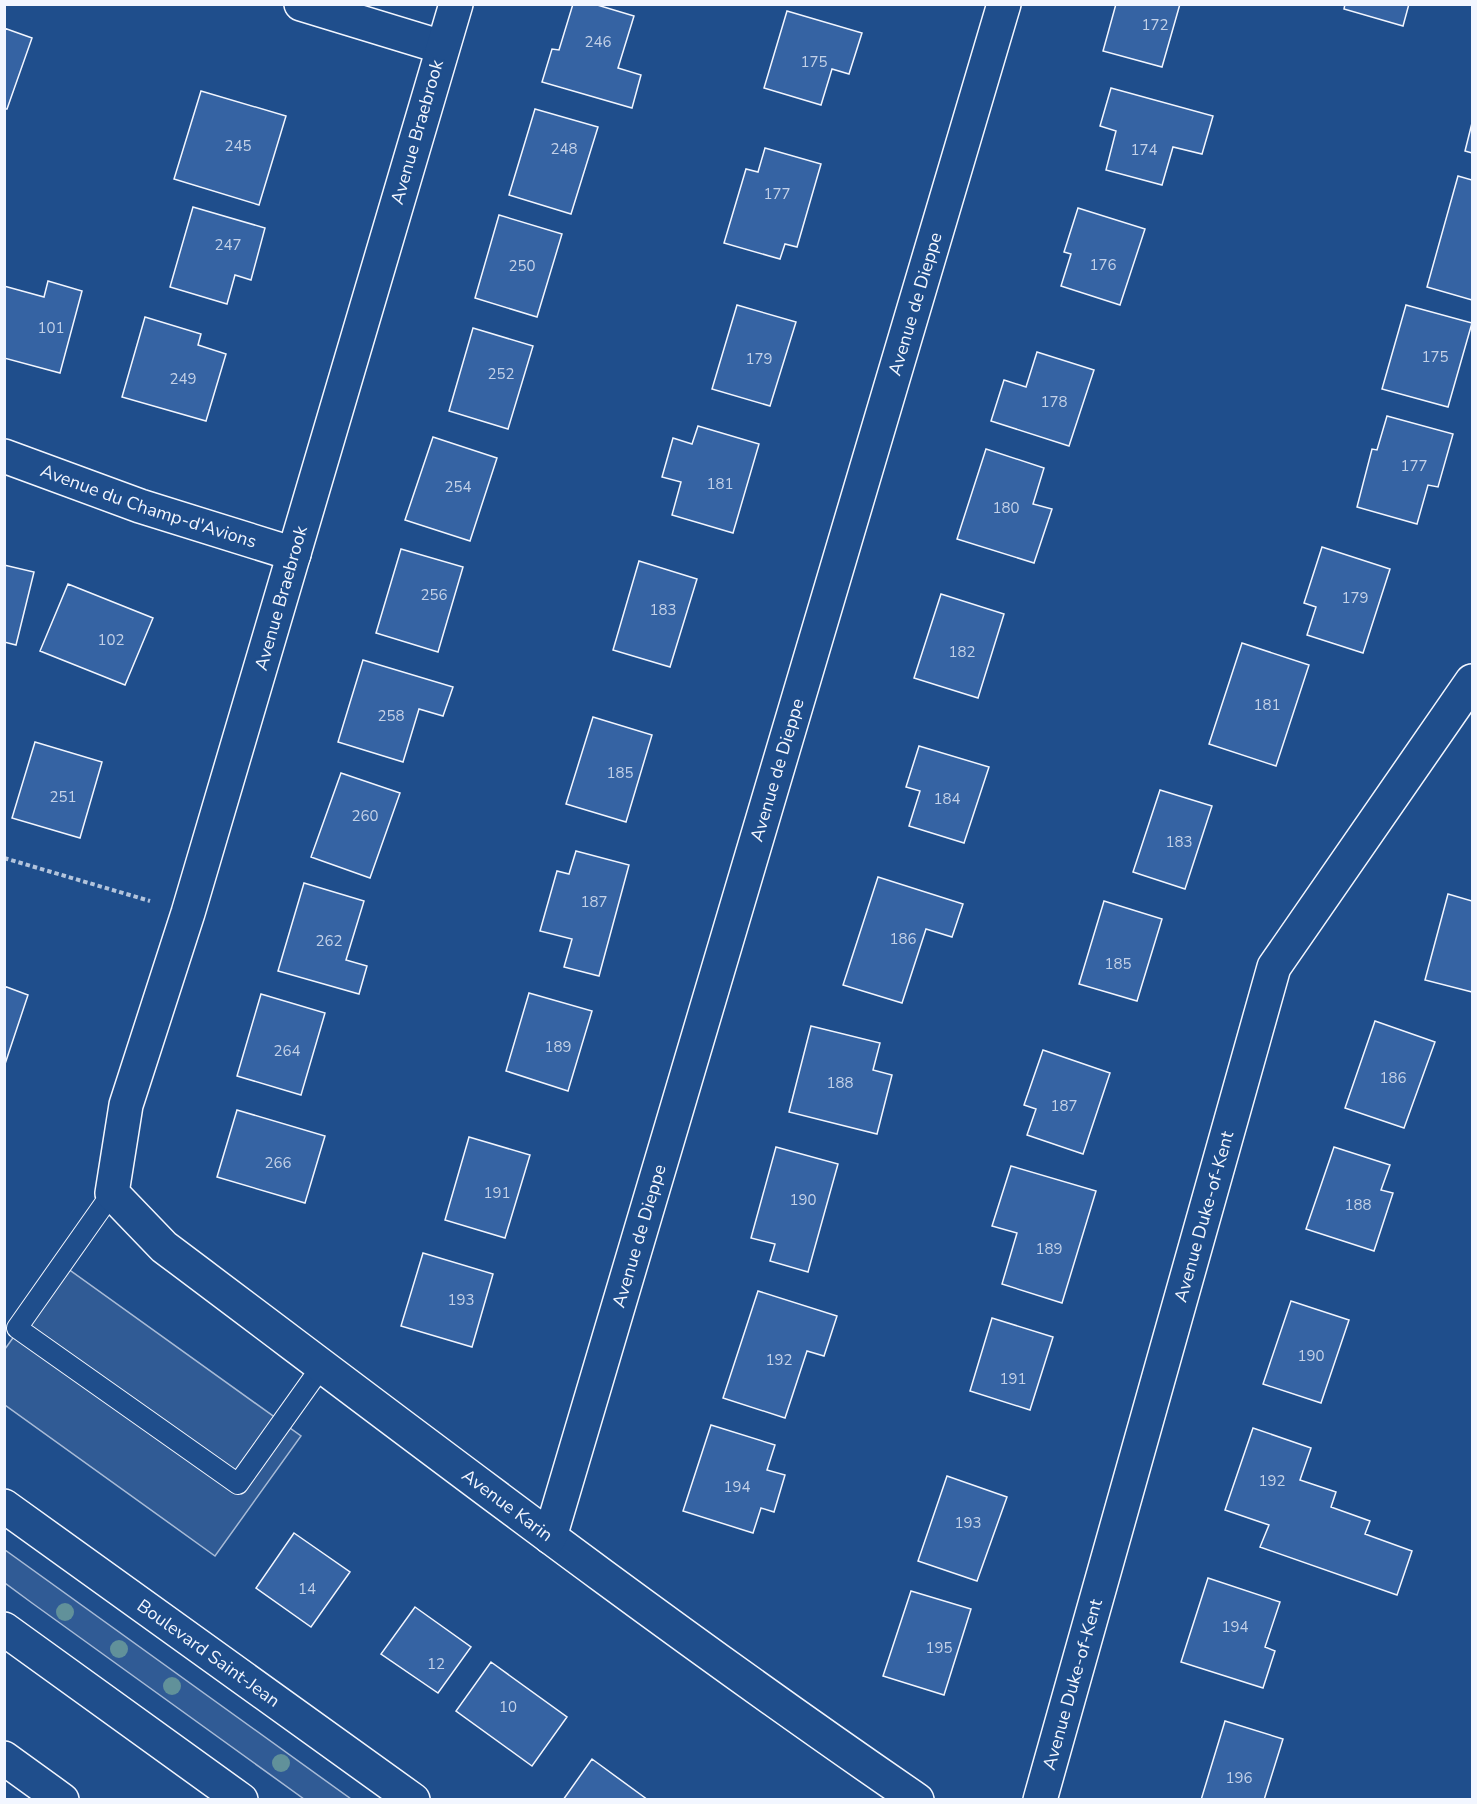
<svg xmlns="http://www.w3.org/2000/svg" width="1477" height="1804" font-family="'Nunito Sans',sans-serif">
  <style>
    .built { fill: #305b95; stroke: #a8bbd7; stroke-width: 1.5 }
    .building { fill: #3563a3; stroke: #f2f6ff; stroke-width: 1.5 }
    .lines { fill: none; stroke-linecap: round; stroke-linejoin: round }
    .lane-casing { stroke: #f2f6ff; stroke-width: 22 }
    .street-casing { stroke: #f2f6ff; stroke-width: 36 }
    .secondary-casing { stroke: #f2f6ff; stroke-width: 36 }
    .path { stroke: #b3c4dc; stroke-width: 4; stroke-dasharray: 4.5 3; stroke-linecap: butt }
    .lane { stroke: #1f4e8c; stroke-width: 20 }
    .street { stroke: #1f4e8c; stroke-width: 33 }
    .secondary { stroke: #1f4e8c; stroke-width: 33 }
    .tree { fill: #61919a }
    .labels { text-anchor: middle; stroke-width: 4.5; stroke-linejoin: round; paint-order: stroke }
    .number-label { font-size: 15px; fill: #c3d1e8 }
    .street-label { font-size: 18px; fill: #f2f6ff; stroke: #1f4e8c }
  </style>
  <rect width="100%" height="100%" fill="#1f4e8c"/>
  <!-- built -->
  <path class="built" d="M 64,1266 L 301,1436 L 215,1556 L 5,1405 L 5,1349 Z
    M 4,1550 L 5,1550 L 351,1799 L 304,1799 L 32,1603 L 5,1583 Z"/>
  <!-- building -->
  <path class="building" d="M 573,4 L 594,4 L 634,16 L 618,68 L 641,75 L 632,108 L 542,82 L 552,49 L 559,50 Z
    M 1116,4 L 1180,4 L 1162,67 L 1103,51 Z
    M 1345,4 L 1409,4 L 1403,26 L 1344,9 Z
    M 787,11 L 862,33 L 849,74 L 832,69 L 821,105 L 764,88 Z
    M 4,28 L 32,38 L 7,109 L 4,109 Z
    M 1111,88 L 1213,116 L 1202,154 L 1173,147 L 1162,185 L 1106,170 L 1116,131 L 1100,126 Z
    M 201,91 L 286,116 L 259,205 L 174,179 Z
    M 535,109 L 598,127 L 571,214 L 509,195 Z
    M 1472,123 L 1472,153 L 1465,151 Z
    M 765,148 L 821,164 L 797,247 L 785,244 L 780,259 L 724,243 L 746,169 L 758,172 Z
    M 1458,176 L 1472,180 L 1472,300 L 1427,287 Z
    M 193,207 L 265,228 L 251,280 L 235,275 L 227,304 L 170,287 Z
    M 1078,208 L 1145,229 L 1120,305 L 1061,286 L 1071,254 L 1064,252 Z
    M 499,215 L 562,234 L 537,317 L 475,298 Z
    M 48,281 L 82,291 L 60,373 L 4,358 L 4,286 L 44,297 Z
    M 737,305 L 796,322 L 770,406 L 712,389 Z
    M 1406,305 L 1472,323 L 1448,407 L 1382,389 Z
    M 145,317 L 201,334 L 198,345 L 226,354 L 206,421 L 122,397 Z
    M 473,328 L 533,346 L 508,429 L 449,411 Z
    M 1037,352 L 1094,370 L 1069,446 L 991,421 L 1004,380 L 1026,387 Z
    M 1387,416 L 1453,434 L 1438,487 L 1428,485 L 1417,524 L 1357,507 L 1372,449 L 1377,450 Z
    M 698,426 L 759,444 L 733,533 L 672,515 L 681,482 L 662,477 L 673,438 L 692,444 Z
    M 433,437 L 497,458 L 470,541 L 405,520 Z
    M 986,449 L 1044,468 L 1033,504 L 1052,509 L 1034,563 L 957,539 Z
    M 1322,547 L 1390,569 L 1363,653 L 1307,635 L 1316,607 L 1304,603 Z
    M 401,549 L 463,567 L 438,652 L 376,633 Z
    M 639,561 L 697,579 L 670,667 L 613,650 Z
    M 4,565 L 34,572 L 16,645 L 4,642 Z
    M 68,584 L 153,618 L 125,685 L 40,651 Z
    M 941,594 L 1004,614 L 978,698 L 914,678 Z
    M 1242,643 L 1309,665 L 1276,766 L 1209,744 Z
    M 363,660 L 453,687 L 443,716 L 419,709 L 403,762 L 338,742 Z
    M 593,717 L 652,735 L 626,822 L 566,804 Z
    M 35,742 L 102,762 L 80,838 L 12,818 Z
    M 919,746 L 989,767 L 964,843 L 909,826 L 920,791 L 906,787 Z
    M 341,773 L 400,793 L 370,878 L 311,857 Z
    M 1160,790 L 1212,806 L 1185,889 L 1133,872 Z
    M 576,851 L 629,865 L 599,976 L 564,967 L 572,939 L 540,931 L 557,871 L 569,874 Z
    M 878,877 L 963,904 L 952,937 L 926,929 L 902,1003 L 843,985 Z
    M 304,883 L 364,901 L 346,960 L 367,966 L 359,994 L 278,971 Z
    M 1448,894 L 1472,901 L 1472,992 L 1425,980 Z
    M 1104,901 L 1162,919 L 1137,1001 L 1079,984 Z
    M 4,986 L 28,995 L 4,1067 Z
    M 529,993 L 592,1011 L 568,1091 L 506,1071 Z
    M 261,994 L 325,1013 L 301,1095 L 237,1076 Z
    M 1375,1021 L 1435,1042 L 1404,1128 L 1345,1108 Z
    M 811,1026 L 880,1043 L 873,1070 L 892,1075 L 877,1134 L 789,1112 Z
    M 1043,1050 L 1110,1073 L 1083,1154 L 1027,1135 L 1036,1109 L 1024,1105 Z
    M 237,1110 L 325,1136 L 305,1203 L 217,1177 Z
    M 469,1137 L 530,1155 L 505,1238 L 445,1220 Z
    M 776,1147 L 838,1164 L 808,1272 L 770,1261 L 775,1244 L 751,1238 Z
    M 1334,1147 L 1390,1165 L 1381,1190 L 1393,1193 L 1374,1251 L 1306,1229 Z
    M 1011,1166 L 1096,1191 L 1062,1303 L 1002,1284 L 1017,1233 L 992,1226 Z
    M 423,1253 L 493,1274 L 472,1347 L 401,1326 Z
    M 758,1291 L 837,1316 L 824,1356 L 807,1351 L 785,1418 L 723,1398 Z
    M 1291,1301 L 1349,1320 L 1321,1403 L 1263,1384 Z
    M 992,1318 L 1053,1337 L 1030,1410 L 970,1391 Z
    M 711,1425 L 775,1445 L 767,1470 L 785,1475 L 774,1512 L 761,1508 L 753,1533 L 683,1511 Z
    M 1253,1428 L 1311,1448 L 1300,1480 L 1336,1492 L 1331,1507 L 1370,1521 L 1365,1534 L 1412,1551 L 1397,1595 L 1260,1547 L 1269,1525 L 1225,1510 Z
    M 947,1476 L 1007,1497 L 977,1581 L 918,1561 Z
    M 294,1533 L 350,1572 L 311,1627 L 256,1588 Z
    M 1208,1578 L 1280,1602 L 1265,1647 L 1275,1651 L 1263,1688 L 1181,1662 Z
    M 911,1591 L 971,1609 L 944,1695 L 883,1676 Z
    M 415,1607 L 471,1647 L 438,1693 L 381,1654 Z
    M 491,1662 L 567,1717 L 532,1766 L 456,1711 Z
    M 1225,1721 L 1283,1739 L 1264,1800 L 1201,1800 Z
    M 592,1759 L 648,1800 L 563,1800 Z"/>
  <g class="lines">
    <defs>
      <path id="lane" d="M 112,1193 L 17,1328 L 238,1484 L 322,1366"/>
      <g id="street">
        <path d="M 301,4 L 442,47"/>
        <path id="s1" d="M 456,4 L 188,913 L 126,1105 L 112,1193 L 164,1247 C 413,1434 660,1624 917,1800"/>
        <path id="s2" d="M 4,456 L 140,506 L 294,554"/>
        <path id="s3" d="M 550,1537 L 1004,4"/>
        <path d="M 4,1758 L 62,1800"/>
        <path id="s4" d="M 1040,1800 L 1274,967 L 1472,681"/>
      </g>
      <g id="secondary">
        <path id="s5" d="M 4,1506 L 413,1800"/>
        <path d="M 4,1629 L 241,1800"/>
      </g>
    </defs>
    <!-- lane casing -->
    <use href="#lane" class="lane-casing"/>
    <!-- street casing -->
    <use href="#street" class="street-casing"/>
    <!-- secondary casing -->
    <use href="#secondary" class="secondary-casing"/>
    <!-- path -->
    <path class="path" d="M 4,858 L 150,901"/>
    <!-- lane -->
    <use href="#lane" class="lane"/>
    <!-- street -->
    <use href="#street" class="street"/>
    <!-- secondary -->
    <use href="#secondary" class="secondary"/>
  </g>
  <!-- trees -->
  <g class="tree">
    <circle cx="65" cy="1612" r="9"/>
    <circle cx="119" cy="1649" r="9"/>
    <circle cx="172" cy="1686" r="9"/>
    <circle cx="281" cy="1763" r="9"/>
  </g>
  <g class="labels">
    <!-- number labels -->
    <g class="number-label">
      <text x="1155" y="30">172</text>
      <text x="598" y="47">246</text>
      <text x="814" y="67">175</text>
      <text x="238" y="151">245</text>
      <text x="564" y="154">248</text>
      <text x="1144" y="155">174</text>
      <text x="777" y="199">177</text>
      <text x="228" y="250">247</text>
      <text x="1103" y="270">176</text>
      <text x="522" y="271">250</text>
      <text x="51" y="333">101</text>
      <text x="1435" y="362">175</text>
      <text x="759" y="364">179</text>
      <text x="501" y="379">252</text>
      <text x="183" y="384">249</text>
      <text x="1054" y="407">178</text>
      <text x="1414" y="471">177</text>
      <text x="720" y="489">181</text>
      <text x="458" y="492">254</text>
      <text x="1006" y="513">180</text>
      <text x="434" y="600">256</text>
      <text x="1355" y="603">179</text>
      <text x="663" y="615">183</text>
      <text x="111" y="645">102</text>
      <text x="962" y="657">182</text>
      <text x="1267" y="710">181</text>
      <text x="391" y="721">258</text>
      <text x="620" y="778">185</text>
      <text x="63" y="802">251</text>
      <text x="947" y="804">184</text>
      <text x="365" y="821">260</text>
      <text x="1179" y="847">183</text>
      <text x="594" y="907">187</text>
      <text x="903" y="944">186</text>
      <text x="329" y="946">262</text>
      <text x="1118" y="969">185</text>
      <text x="558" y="1052">189</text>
      <text x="287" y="1056">264</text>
      <text x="1393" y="1083">186</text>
      <text x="840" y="1088">188</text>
      <text x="1064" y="1111">187</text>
      <text x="278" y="1168">266</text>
      <text x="497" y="1198">191</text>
      <text x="803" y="1205">190</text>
      <text x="1358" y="1210">188</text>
      <text x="1049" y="1254">189</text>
      <text x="461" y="1305">193</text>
      <text x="1311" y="1361">190</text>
      <text x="779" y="1365">192</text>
      <text x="1013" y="1384">191</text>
      <text x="1272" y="1486">192</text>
      <text x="737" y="1492">194</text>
      <text x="968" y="1528">193</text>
      <text x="307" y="1594">14</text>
      <text x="1235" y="1632">194</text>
      <text x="939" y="1653">195</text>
      <text x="436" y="1669">12</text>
      <text x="508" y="1712">10</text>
      <text x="1239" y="1783">196</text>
    </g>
    <!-- street labels -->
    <g class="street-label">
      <text transform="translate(417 132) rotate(-74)" y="6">Avenue Braebrook</text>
      <text dy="6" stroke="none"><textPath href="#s3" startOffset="1286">Avenue de Dieppe</textPath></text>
      <text dy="6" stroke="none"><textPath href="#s2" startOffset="153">Avenue du Champ-d'Avions</textPath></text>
      <text transform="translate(281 598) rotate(-74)" y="6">Avenue Braebrook</text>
      <text dy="6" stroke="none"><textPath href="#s3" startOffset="800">Avenue de Dieppe</textPath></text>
      <text dy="6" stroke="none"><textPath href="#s4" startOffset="606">Avenue Duke-of-Kent</textPath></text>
      <text dy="6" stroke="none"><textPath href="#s3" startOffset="314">Avenue de Dieppe</textPath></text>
      <text dy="6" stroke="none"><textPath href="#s1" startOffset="1743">Avenue Karin</textPath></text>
      <text dy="6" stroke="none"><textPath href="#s5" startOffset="252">Boulevard Saint-Jean</textPath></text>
      <text dy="6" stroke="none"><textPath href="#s4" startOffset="120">Avenue Duke-of-Kent</textPath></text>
    </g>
  </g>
  <!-- border -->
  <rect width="1477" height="1804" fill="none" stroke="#f2f6ff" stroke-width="12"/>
</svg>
